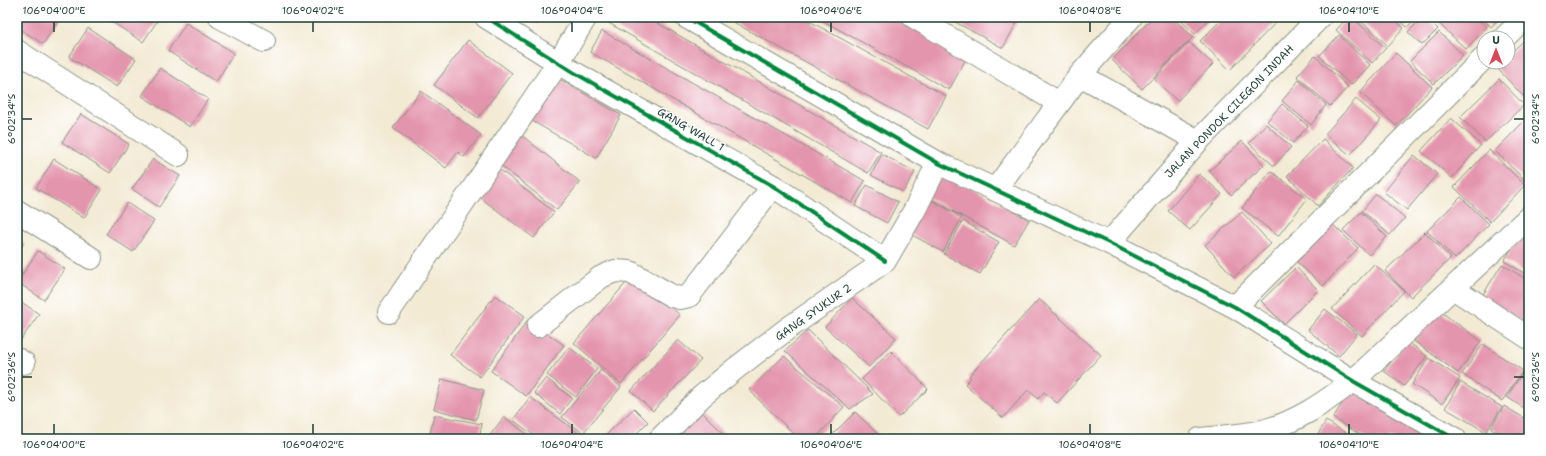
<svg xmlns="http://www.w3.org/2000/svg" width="1546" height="456" font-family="'Shantell Sans',sans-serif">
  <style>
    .building { fill: #e495ae }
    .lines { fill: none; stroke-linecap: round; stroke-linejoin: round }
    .minor-casing { stroke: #899484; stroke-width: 24 }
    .minor { stroke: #fff; stroke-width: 22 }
    .cycleway-casing { stroke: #fff; stroke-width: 6 }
    .cycleway { stroke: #00873e; stroke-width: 4 }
    .ticks { fill: none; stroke: #1f3d34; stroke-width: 1.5 }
    .labels { text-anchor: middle; stroke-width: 3; stroke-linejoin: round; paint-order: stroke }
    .street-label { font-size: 11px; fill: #1f3d34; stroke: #fff }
    .neatline { fill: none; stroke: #1f3d34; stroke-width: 1.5 }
    .ticks-label { font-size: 10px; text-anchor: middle; fill: #1f3d34 }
  </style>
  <rect width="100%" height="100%" fill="#fff"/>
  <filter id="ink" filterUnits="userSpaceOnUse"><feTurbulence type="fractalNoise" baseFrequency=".025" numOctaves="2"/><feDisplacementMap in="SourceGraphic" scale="8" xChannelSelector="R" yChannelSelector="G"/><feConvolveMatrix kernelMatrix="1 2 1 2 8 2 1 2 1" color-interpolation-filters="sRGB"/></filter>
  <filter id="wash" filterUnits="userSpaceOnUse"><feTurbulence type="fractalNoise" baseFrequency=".012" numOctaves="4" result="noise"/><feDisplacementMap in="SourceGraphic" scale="16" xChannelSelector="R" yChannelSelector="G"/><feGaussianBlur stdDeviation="0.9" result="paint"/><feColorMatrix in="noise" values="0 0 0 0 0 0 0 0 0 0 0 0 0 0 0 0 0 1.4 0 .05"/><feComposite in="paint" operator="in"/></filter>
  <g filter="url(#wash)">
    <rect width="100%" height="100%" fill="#f3ead4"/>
    <g id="blocks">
      <!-- building -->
      <path class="building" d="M 17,17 L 61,17 L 43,44 L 17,27 Z
        M 104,17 L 160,17 L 143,42 Z
        M 526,17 L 541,17 L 537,24 Z
        M 610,17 L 647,17 L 881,152 L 868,173 L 607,22 Z
        M 724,17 L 802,17 L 946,96 L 928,129 Z
        M 816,17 L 895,17 L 967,57 L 949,90 Z
        M 946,17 L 1020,17 L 1003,48 Z
        M 1153,17 L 1172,17 L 1193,37 L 1142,89 L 1112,60 Z
        M 1177,17 L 1211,17 L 1195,34 Z
        M 1224,17 L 1281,17 L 1230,70 L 1200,41 Z
        M 1348,17 L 1352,17 L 1386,48 L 1372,63 L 1336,30 Z
        M 1364,17 L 1392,17 L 1404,28 L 1388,46 L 1360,20 Z
        M 1397,17 L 1417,17 L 1407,27 Z
        M 1423,17 L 1426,17 L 1438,29 L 1422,45 L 1408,32 Z
        M 1432,17 L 1476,17 L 1487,27 L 1466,49 Z
        M 1481,17 L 1501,17 L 1491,27 Z
        M 186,23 L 234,53 L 216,82 L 168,51 Z
        M 88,28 L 136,59 L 117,87 L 69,57 Z
        M 602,31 L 865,181 L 852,203 L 590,52 Z
        M 1439,32 L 1463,55 L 1434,84 L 1410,61 Z
        M 1339,35 L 1370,65 L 1351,85 L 1319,56 Z
        M 1529,36 L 1529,91 L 1523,96 L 1496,67 L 1500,62 L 1508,62 L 1508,55 Z
        M 468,40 L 512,73 L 478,118 L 434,85 Z
        M 1189,42 L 1213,64 L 1177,101 L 1154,79 Z
        M 1396,53 L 1432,87 L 1396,126 L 1360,92 Z
        M 1315,56 L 1348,87 L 1330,106 L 1297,76 Z
        M 160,68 L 208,99 L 190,127 L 142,96 Z
        M 552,75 L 621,115 L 596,158 L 527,118 Z
        M 1499,79 L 1524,105 L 1485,142 L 1460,117 Z
        M 1299,80 L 1326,105 L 1311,125 L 1282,101 Z
        M 421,91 L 481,135 L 464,157 L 458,152 L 446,168 L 393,128 Z
        M 1356,99 L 1381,120 L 1350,155 L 1325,134 Z
        M 1282,104 L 1308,126 L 1293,143 L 1267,121 Z
        M 81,114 L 129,144 L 110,173 L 62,142 Z
        M 1529,116 L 1529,178 L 1526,181 L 1495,151 Z
        M 1451,118 L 1481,145 L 1452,178 L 1421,151 Z
        M 1266,124 L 1291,147 L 1274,166 L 1249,143 Z
        M 520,134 L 580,182 L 557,210 L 498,163 Z
        M 1323,139 L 1353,168 L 1318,206 L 1287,176 Z
        M 1242,141 L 1264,165 L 1231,195 L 1209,171 Z
        M 1489,150 L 1525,185 L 1490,222 L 1454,187 Z
        M 882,154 L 915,172 L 903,192 L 871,175 Z
        M 1414,155 L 1437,174 L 1407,210 L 1384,192 Z
        M 54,159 L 102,190 L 84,218 L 36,188 Z
        M 153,159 L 180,176 L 159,207 L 132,189 Z
        M 495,166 L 554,212 L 534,238 L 474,193 Z
        M 939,169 L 1029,220 L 1014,245 L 924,195 Z
        M 1271,171 L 1307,199 L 1278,236 L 1242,208 Z
        M 1199,174 L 1222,194 L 1190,230 L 1168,211 Z
        M 867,185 L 898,202 L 887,223 L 855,206 Z
        M 1376,194 L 1405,218 L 1390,235 L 1362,211 Z
        M 923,196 L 962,217 L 943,252 L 905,231 Z
        M 1461,197 L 1489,224 L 1455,259 L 1427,231 Z
        M 127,203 L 154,221 L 133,252 L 106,234 Z
        M 1242,212 L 1271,244 L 1234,277 L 1205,245 Z
        M 1361,212 L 1387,237 L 1369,255 L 1343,230 Z
        M 963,221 L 999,242 L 980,274 L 944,254 Z
        M 1332,224 L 1358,248 L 1323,286 L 1297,262 Z
        M 1524,228 L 1529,231 L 1529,276 L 1504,261 Z
        M 1425,232 L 1451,258 L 1411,297 L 1385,271 Z
        M 17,238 L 24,243 L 17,254 Z
        M 38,251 L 65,269 L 44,300 L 17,282 Z
        M 1374,264 L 1404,291 L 1362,336 L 1332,309 Z
        M 1502,264 L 1529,281 L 1529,326 L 1482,296 Z
        M 1296,267 L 1318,290 L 1284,324 L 1261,301 Z
        M 633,275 L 680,315 L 621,384 L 574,343 Z
        M 495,295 L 525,316 L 480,377 L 450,355 Z
        M 852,298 L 896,338 L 869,367 L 825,327 Z
        M 17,299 L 39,314 L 18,344 L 17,344 Z
        M 1039,299 L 1101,355 L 1057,403 L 1044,392 L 1038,399 L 1028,390 L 1003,418 L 965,384 L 971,378 L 969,376 Z
        M 1325,309 L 1357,334 L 1339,356 L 1308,330 Z
        M 1437,309 L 1481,341 L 1458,373 L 1414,341 Z
        M 528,320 L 564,345 L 526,396 L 491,371 Z
        M 808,330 L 873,394 L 850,409 L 785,351 Z
        M 678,340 L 701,360 L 653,411 L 631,391 Z
        M 1407,341 L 1427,356 L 1404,386 L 1384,371 Z
        M 1483,344 L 1523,371 L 1502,401 L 1462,374 Z
        M 569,347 L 597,369 L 576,397 L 547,375 Z
        M 891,351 L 928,389 L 899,417 L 862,379 Z
        M 784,356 L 844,407 L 815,439 L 799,439 L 749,390 Z
        M 1429,358 L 1460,378 L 1442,404 L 1412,384 Z
        M 601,370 L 621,387 L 583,433 L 562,417 Z
        M 1523,372 L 1529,375 L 1529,404 L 1525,409 L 1507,397 Z
        M 546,378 L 572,398 L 560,414 L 534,393 Z
        M 442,379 L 484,390 L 476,420 L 434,409 Z
        M 1460,382 L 1502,407 L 1486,432 L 1445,408 Z
        M 1353,386 L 1439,439 L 1367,439 L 1333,418 Z
        M 530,397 L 585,438 L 584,439 L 539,439 L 513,420 Z
        M 1504,406 L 1529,421 L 1529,439 L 1511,439 L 1491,428 Z
        M 634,408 L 648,422 L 631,439 L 604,439 L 603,438 Z
        M 702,412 L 729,439 L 674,439 Z
        M 855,412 L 883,439 L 828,439 Z
        M 434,415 L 482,424 L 479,439 L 429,439 Z
        M 504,417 L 534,439 L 487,439 Z
        M 1326,421 L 1356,439 L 1315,439 Z"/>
    </g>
  </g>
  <g filter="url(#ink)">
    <use href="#blocks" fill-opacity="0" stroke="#899484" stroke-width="1"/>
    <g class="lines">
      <defs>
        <path id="minor" d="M 220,17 L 264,41
          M 486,17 L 573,72 L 773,186 L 885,261
          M 686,17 L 938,163 L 1109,243 L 1235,307 L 1353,381 L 1455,439
          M 914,17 L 1059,103
          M 1504,38 L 1525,17
          M 17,51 L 178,155
          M 1080,75 L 1198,141
          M 995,190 L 1080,75 L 1131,17
          M 17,211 L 91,258
          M 1109,243 L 1198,141 L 1320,17
          M 1453,288 L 1529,338
          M 1235,307 L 1484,58
          M 389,312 L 558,63 L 586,17
          M 538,326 L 601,277 L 615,271 L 630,272 L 672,296 L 680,298 L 689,296 L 773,186
          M 17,359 L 24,363
          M 660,439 L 701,397 L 735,369 L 787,329 L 885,261 L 914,211 L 938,163
          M 1200,439 C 1219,437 1239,435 1258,432 C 1295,424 1325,402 1353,381 L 1529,217"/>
      </defs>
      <!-- minor casing -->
      <use href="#minor" class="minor-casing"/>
      <!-- minor -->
      <use href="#minor" class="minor"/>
      <defs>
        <path id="cycleway" d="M 486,17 L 573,72 L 773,186 L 885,261
          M 686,17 L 938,163 L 1109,243 L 1235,307 L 1353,381 L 1455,439"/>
      </defs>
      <!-- cycleway casing -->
      <use href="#cycleway" class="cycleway-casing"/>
      <!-- cycleway -->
      <use href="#cycleway" class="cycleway"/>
    </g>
  </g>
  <!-- ticks -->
  <path class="ticks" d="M 54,22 L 54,32M 313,22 L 313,32M 572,22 L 572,32M 831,22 L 831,32M 1090,22 L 1090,32M 1349,22 L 1349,32M 22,119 L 32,119M 1514,119 L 1524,119M 22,377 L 32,377M 1514,377 L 1524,377M 54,424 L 54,434M 313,424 L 313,434M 572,424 L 572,434M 831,424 L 831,434M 1090,424 L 1090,434M 1349,424 L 1349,434"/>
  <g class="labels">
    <!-- street labels -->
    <g class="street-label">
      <text transform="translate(1229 111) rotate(-46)" y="4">JALAN PONDOK CILEGON INDAH</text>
      <text transform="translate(691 129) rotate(30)" y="4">GANG WALL 1</text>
      <text transform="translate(813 312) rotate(-35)" y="4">GANG SYUKUR 2</text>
    </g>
  </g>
  <!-- margin -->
  <rect width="1546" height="456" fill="none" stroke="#fff" stroke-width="44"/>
  <!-- north arrow -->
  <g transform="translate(1496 50)"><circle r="19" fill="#ffffff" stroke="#a5b1ae"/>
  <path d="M0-3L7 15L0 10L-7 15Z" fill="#d1495b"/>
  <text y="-6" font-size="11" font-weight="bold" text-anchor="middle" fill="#1f3d34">U</text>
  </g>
  <rect x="22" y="22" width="1502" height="412" class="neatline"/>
  <g class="ticks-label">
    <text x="54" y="14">106°04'00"E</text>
    <text x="313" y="14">106°04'02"E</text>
    <text x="572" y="14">106°04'04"E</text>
    <text x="831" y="14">106°04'06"E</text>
    <text x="1090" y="14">106°04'08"E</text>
    <text x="1349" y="14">106°04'10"E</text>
    <text transform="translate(11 119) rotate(-90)" y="4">6°02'34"S</text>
    <text transform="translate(1535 119) rotate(-90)" y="4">6°02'34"S</text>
    <text transform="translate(11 377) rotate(-90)" y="4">6°02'36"S</text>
    <text transform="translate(1535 377) rotate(-90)" y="4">6°02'36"S</text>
    <text x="54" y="448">106°04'00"E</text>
    <text x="313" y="448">106°04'02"E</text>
    <text x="572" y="448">106°04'04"E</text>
    <text x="831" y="448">106°04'06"E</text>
    <text x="1090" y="448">106°04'08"E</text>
    <text x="1349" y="448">106°04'10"E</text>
  </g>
</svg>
